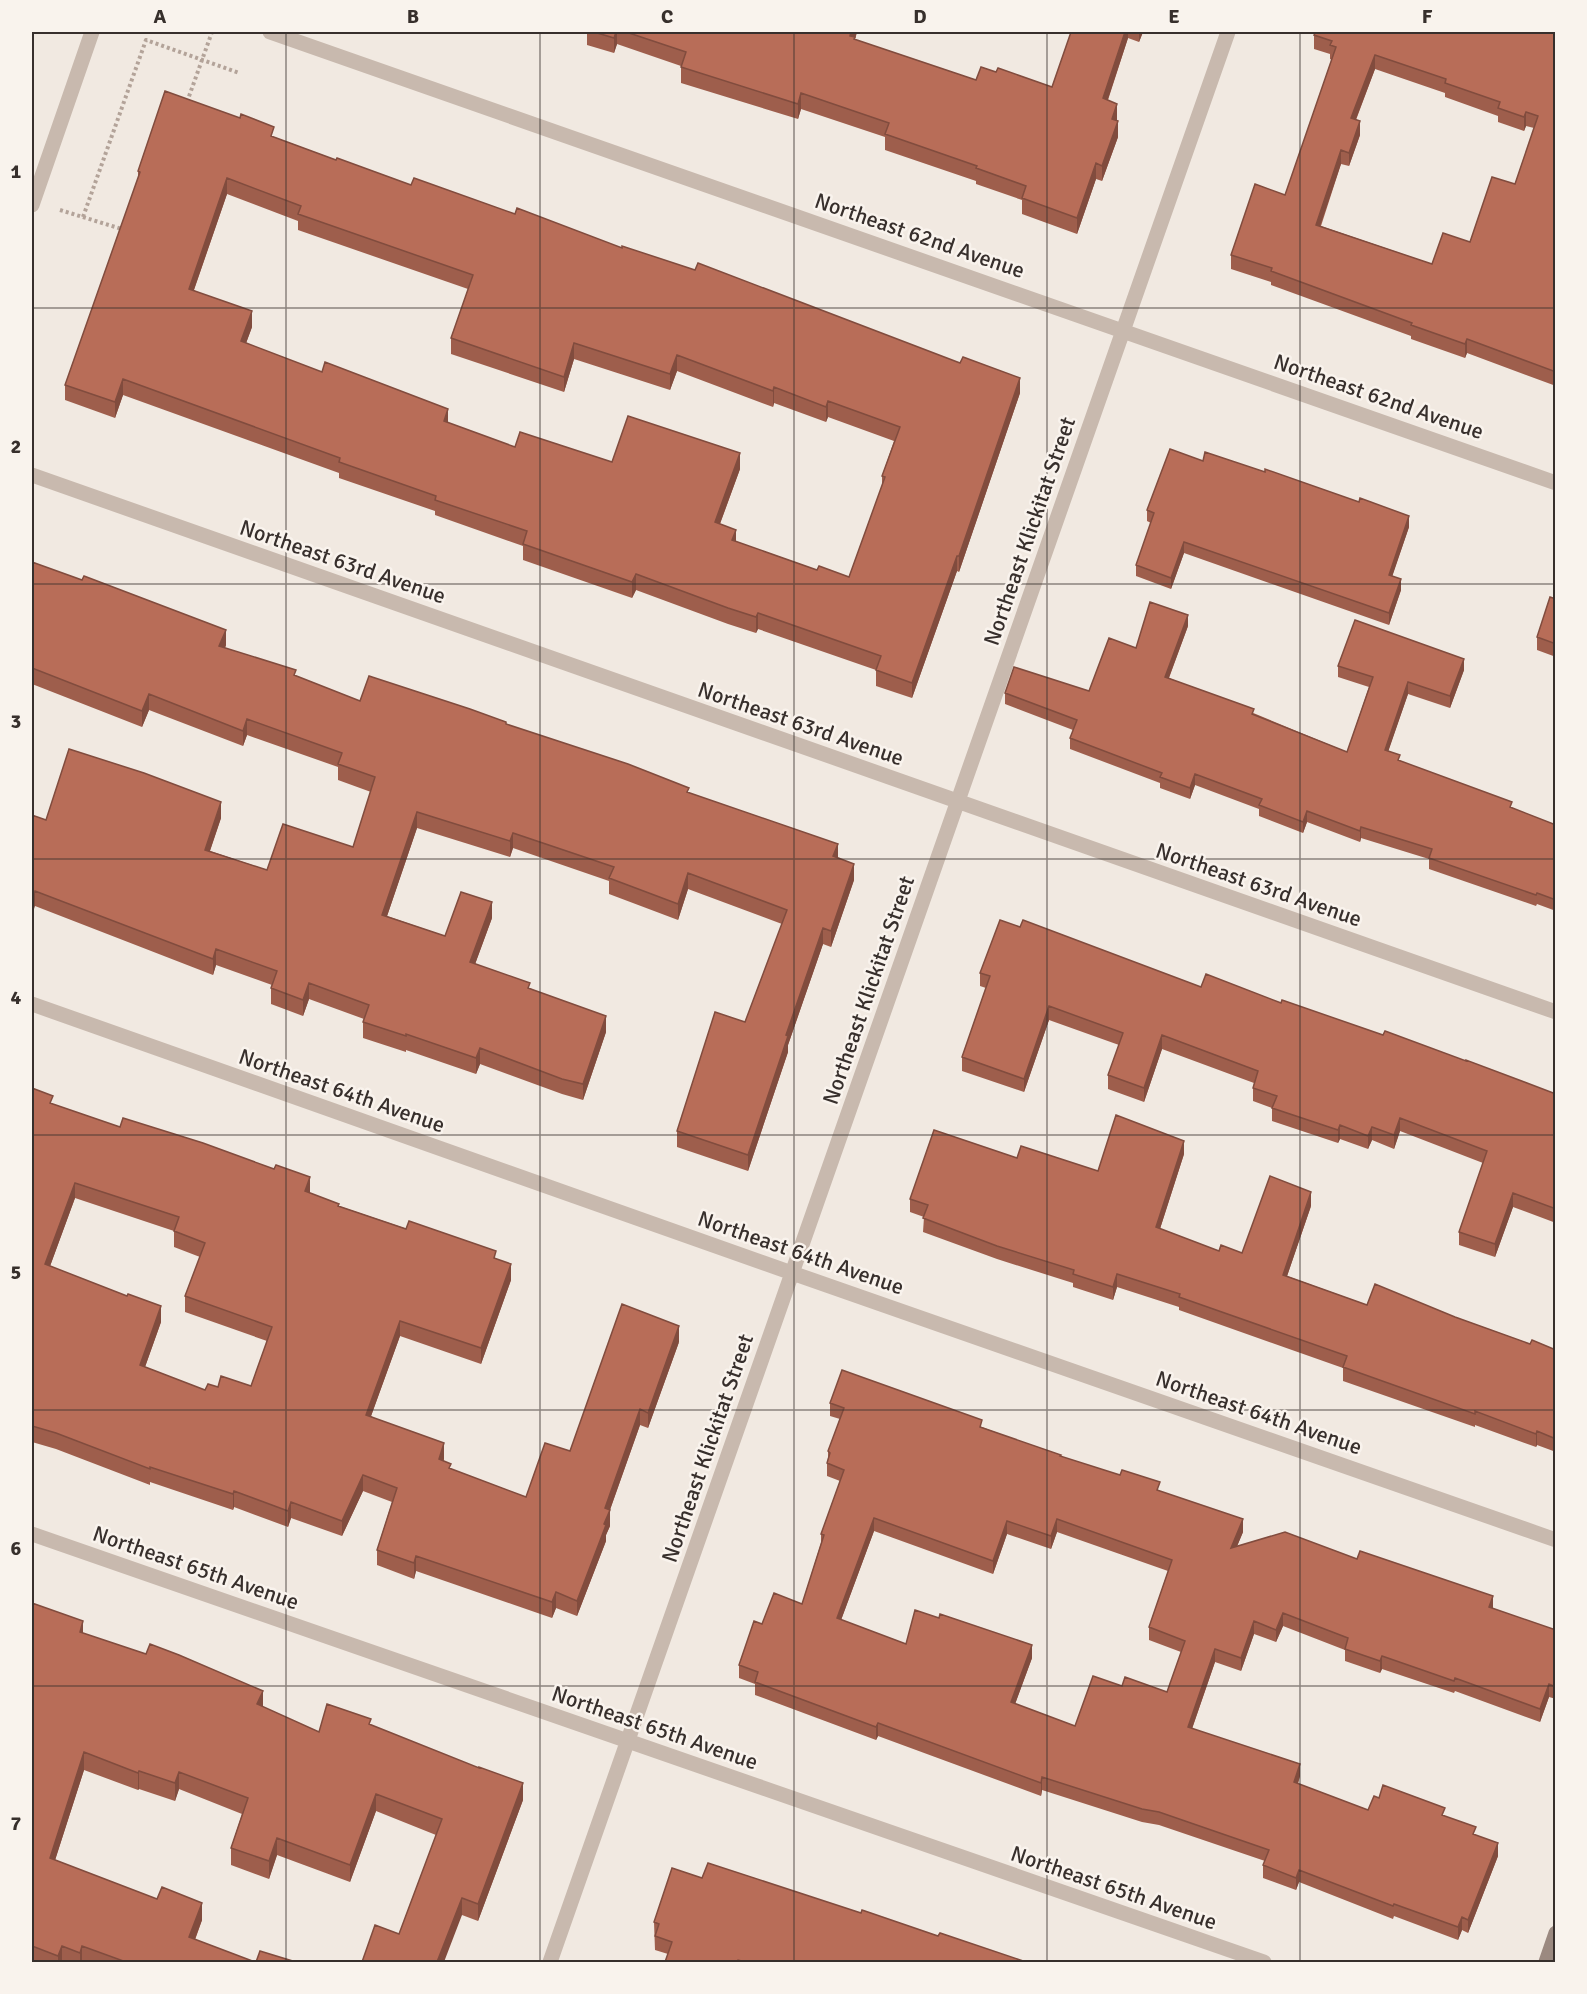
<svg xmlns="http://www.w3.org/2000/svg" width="1587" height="1994" font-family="Signika,sans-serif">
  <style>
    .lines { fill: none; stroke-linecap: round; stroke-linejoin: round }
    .path { stroke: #b3a399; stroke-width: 4; stroke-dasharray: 3 3; stroke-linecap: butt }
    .street { stroke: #c8b9ae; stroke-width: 15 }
    .secondary { stroke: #9b8980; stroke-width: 15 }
    .wall { fill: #9e5e4c; fill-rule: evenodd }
    .shaded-wall { fill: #814c3e }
    .building { fill: #b86d58; stroke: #814c3e; stroke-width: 1.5; fill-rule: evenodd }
    .grid { fill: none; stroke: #372f2c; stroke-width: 1.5; stroke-opacity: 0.55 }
    .labels { text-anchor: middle; stroke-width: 5; stroke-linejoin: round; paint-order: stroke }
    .street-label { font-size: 22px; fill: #372f2c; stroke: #f9f3ed }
    .neatline { fill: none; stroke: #372f2c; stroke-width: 2 }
    .grid-label { font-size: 20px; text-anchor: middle; font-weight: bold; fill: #372f2c }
  </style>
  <rect width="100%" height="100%" fill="#f1e9e1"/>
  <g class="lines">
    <!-- path -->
    <path class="path" d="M 187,102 L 212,32
      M 60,210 L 125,230
      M 83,217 L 146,40 L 239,73"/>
    <!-- street -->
    <path class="street" d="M 270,32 L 1556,483
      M 32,205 L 92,32
      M 32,475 L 1556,1012
      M 32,1004 L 792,1273 L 1556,1540
      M 32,1534 L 1264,1962
      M 550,1962 L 1228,32"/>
    <!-- secondary -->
    <path class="secondary" d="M 1546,1962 L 1556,1933"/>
  </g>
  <!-- wall -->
  <path class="wall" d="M 587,32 L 857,32 L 855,40 L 976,80 L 996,72 L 1052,87 L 1071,32 L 1143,32 L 1139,42 L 1128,38 L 1108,100 L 1117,119 L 1118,137 L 1102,181 L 1096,179 L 1077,234 L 1022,214 L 1022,200 L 976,184 L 976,181 L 885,150 L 885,137 L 801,109 L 798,119 L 681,83 L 681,66 L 617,44 L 614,53 L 587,45 Z
    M 1556,32 L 1556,386 L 1467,353 L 1465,358 L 1411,339 L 1411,336 L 1271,285 L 1271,282 L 1231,269 L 1231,255 L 1285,195 L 1332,60 L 1330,59 L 1330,54 L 1314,49 L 1314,35 ZM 1375,69 L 1445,93 L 1445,97 L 1498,116 L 1498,122 L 1524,131 L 1526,126 L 1534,128 L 1515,184 L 1470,242 L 1432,264 L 1321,226 L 1341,164 L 1349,166 L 1360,135 L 1356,120 Z
    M 274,137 L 336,160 L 411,185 L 515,214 L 622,248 L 1020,393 L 959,572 L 957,571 L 912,698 L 876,686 L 876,670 L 758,629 L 756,633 L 728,624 L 636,590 L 632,598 L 523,560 L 523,546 L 435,515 L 435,511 L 339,478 L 339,473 L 123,395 L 115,418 L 65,400 L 65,385 L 138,179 L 138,171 ZM 227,194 L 298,221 L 298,230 L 468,289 L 451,338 L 451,354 L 564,392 L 574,359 L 670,390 L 677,371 L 773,407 L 774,403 L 826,422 L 828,417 L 894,441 L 882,476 L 882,486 L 849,577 L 817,570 L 736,542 L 720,524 L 740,469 L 612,462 L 515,447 L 448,423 L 246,343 L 252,327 L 194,290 Z
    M 1203,461 L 1409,527 L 1392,576 L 1401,590 L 1389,625 L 1184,553 L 1171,589 L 1136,576 L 1136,565 L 1151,523 L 1147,521 L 1147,510 Z
    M 32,562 L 226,645 L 225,648 L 360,701 L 506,724 L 689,793 L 838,858 L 854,880 L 831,947 L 823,944 L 788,1045 L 788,1052 L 748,1171 L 677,1147 L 677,1131 L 745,1022 L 782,924 L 688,889 L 678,920 L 609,894 L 609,881 L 513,848 L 510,857 L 417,828 L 387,916 L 445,936 L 492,918 L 475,964 L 530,988 L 606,1032 L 583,1100 L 562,1094 L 480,1064 L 476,1074 L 406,1050 L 406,1052 L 363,1038 L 363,1022 L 364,1019 L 309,999 L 303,1016 L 271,1004 L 271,988 L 272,985 L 216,965 L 213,975 L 35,906 L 32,815 L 46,820 L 221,818 L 210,851 L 267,870 L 353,847 L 371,792 L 338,780 L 338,767 L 247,735 L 243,746 L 149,710 L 142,727 L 32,684 Z
    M 1556,599 L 1556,657 L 1537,650 L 1537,637 Z
    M 1188,626 L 1169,678 L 1347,752 L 1369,687 L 1338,677 L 1338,666 L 1464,670 L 1450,708 L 1408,694 L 1388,751 L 1400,761 L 1512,808 L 1556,825 L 1556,911 L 1537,904 L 1536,906 L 1429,869 L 1429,859 L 1361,838 L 1360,842 L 1307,822 L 1303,833 L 1259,816 L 1259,809 L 1195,785 L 1190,799 L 1160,788 L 1160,783 L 1070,749 L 1070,738 L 1073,730 L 1005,704 L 1005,693 L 1089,691 L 1136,648 Z
    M 980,973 L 1201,987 L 1281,1003 L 1556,1094 L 1556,1223 L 1513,1207 L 1495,1257 L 1459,1245 L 1459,1232 L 1483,1163 L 1400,1131 L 1394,1149 L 1372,1140 L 1368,1149 L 1340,1139 L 1338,1143 L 1272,1121 L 1272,1108 L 1253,1101 L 1253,1088 L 1254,1083 L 1162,1049 L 1144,1102 L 1108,1089 L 1108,1075 L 1119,1045 L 1049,1020 L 1024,1092 L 962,1071 L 962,1057 L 986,988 L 980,986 Z
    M 32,1088 L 53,1104 L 310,1193 L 339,1206 L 496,1259 L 511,1280 L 481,1364 L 400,1336 L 371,1416 L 444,1459 L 443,1461 L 451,1469 L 526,1497 L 570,1451 L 679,1342 L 648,1428 L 640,1425 L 610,1510 L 610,1526 L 606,1535 L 606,1541 L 577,1616 L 556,1608 L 552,1618 L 416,1571 L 414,1579 L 377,1565 L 377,1550 L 392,1502 L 363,1491 L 342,1536 L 291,1518 L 288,1527 L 234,1507 L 233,1510 L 150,1482 L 150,1485 L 56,1449 L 32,1442 ZM 75,1198 L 174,1231 L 174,1247 L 200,1257 L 185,1296 L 185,1312 L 267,1341 L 251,1386 L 218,1387 L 205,1390 L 145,1367 L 161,1322 L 50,1266 Z
    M 1184,1154 L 1160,1229 L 1219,1251 L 1242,1253 L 1311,1206 L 1287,1276 L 1367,1305 L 1455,1317 L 1530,1344 L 1556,1350 L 1556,1452 L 1537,1445 L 1536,1447 L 1475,1425 L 1475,1427 L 1343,1381 L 1343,1368 L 1179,1310 L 1179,1307 L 1117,1287 L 1113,1300 L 1073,1287 L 1073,1283 L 997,1259 L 923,1232 L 924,1217 L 910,1212 L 910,1199 L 1017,1158 L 1098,1171 Z
    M 830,1403 L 982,1427 L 1061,1457 L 1160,1491 L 1243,1532 L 1237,1546 L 1493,1609 L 1556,1630 L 1556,1699 L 1549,1697 L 1540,1722 L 1455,1691 L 1454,1693 L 1382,1669 L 1380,1673 L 1345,1661 L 1345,1650 L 1283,1626 L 1276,1642 L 1254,1634 L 1241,1671 L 1215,1662 L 1192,1729 L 1300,1776 L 1298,1784 L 1368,1810 L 1379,1798 L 1445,1816 L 1476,1835 L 1498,1856 L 1468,1933 L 1462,1930 L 1458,1940 L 1394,1916 L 1393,1919 L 1299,1882 L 1296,1890 L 1263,1878 L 1263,1865 L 1265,1861 L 1159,1825 L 1142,1822 L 1042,1790 L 1041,1796 L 878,1736 L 876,1740 L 755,1695 L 755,1684 L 739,1678 L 739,1665 L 762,1624 L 802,1604 L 821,1543 L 821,1534 L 840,1481 L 827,1476 L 827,1463 L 828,1458 L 828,1451 L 840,1419 L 830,1416 ZM 874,1531 L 993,1574 L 1007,1534 L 1051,1549 L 1057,1532 L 1168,1571 L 1149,1627 L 1149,1640 L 1181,1652 L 1167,1692 L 1122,1686 L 1075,1726 L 1015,1704 L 1032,1658 L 906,1644 L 841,1620 Z
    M 32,1603 L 83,1633 L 263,1707 L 319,1732 L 371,1725 L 523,1800 L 478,1921 L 462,1915 L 399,1934 L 436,1835 L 376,1811 L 350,1882 L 277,1855 L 269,1879 L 231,1865 L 231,1848 L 242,1814 L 179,1789 L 175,1801 L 139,1789 L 138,1790 L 84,1770 L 55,1860 L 202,1920 L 195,1940 L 255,1962 L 32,1962 Z
    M 702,1878 L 861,1913 L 1026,1962 L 665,1962 L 668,1954 L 655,1950 L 654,1922 Z"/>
  <!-- shaded-wall -->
  <path class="shaded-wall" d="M 616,32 L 617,32 L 617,44 L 614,53 L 614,38 Z
    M 851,32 L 857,32 L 855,38 L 855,53 L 850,36 Z
    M 1125,32 L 1128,32 L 1128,38 L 1103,114 L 1103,98 Z
    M 1139,32 L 1143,32 L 1139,42 Z
    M 1375,55 L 1375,69 L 1351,132 L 1351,118 Z
    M 801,93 L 801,109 L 798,119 L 798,104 Z
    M 1117,104 L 1117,119 L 1112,135 L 1112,119 Z
    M 1526,112 L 1526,126 L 1524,131 L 1524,117 Z
    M 1118,121 L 1118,137 L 1102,181 L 1102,166 Z
    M 1360,121 L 1360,135 L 1349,166 L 1349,153 Z
    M 1341,150 L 1341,164 L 1316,238 L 1316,225 Z
    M 1096,163 L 1096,179 L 1077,234 L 1077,218 Z
    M 227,178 L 227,194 L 189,304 L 189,289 Z
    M 252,311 L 252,327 L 241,357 L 241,341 Z
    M 1467,339 L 1467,353 L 1465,358 L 1465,344 Z
    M 574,343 L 574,359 L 564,392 L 564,377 Z
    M 677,355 L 677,371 L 670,390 L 670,374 Z
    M 1020,378 L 1020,393 L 959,572 L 959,556 Z
    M 123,379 L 123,395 L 115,418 L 115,402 Z
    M 774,387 L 774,403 L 773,407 L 773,391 Z
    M 828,401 L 828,417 L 826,422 L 826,407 Z
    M 448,409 L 448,425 L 444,421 Z
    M 740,453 L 740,469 L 715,537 L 715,522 Z
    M 1409,516 L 1409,527 L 1389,586 L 1389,575 Z
    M 736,530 L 736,545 L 732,540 Z
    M 1184,542 L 1184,553 L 1171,589 L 1171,578 Z
    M 957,556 L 957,571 L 912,698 L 912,683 Z
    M 636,574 L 636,590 L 632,598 L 632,582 Z
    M 1401,579 L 1401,590 L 1389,625 L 1389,613 Z
    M 758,613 L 758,629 L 756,633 L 756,617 Z
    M 1188,615 L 1188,626 L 1165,688 L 1165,677 Z
    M 226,630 L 226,645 L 219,662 L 219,646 Z
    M 1464,659 L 1464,670 L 1450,708 L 1450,696 Z
    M 1408,682 L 1408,694 L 1385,761 L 1385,750 Z
    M 149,694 L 149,710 L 142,727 L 142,711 Z
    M 247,719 L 247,735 L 243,746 L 243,731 Z
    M 1195,774 L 1195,785 L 1190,799 L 1190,788 Z
    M 221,802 L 221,818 L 205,865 L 205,850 Z
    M 1307,811 L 1307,822 L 1303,833 L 1303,822 Z
    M 417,812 L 417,828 L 382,931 L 382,915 Z
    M 1361,827 L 1361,838 L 1360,842 L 1360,831 Z
    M 513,833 L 513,848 L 510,857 L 510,841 Z
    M 838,844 L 838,860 L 833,856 Z
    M 854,864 L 854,880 L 831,947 L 831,931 Z
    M 688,873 L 688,889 L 678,920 L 678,904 Z
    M 35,891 L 35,906 L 32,915 L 32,900 Z
    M 492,902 L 492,918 L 470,978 L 470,962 Z
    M 823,928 L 823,944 L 788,1045 L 788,1052 L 748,1171 L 748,1155 L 786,1035 Z
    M 216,949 L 216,965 L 213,975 L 213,959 Z
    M 309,983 L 309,999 L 303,1016 L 303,1000 Z
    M 1049,1006 L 1049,1020 L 1024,1092 L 1024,1079 Z
    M 606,1016 L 606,1032 L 583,1100 L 583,1084 Z
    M 1162,1035 L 1162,1049 L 1144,1102 L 1144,1088 Z
    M 480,1048 L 480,1064 L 476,1074 L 476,1058 Z
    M 1400,1118 L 1400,1131 L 1394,1149 L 1394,1135 Z
    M 1340,1125 L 1340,1139 L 1338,1143 L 1338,1130 Z
    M 1372,1127 L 1372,1140 L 1368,1149 L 1368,1136 Z
    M 1184,1141 L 1184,1154 L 1156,1241 L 1156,1227 Z
    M 310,1177 L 310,1193 L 305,1191 Z
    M 75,1183 L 75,1198 L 45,1280 L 45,1264 Z
    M 1311,1192 L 1311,1206 L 1283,1288 L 1283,1275 Z
    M 1513,1193 L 1513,1207 L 1495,1257 L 1495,1244 Z
    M 511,1264 L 511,1280 L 481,1364 L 481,1348 Z
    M 1117,1274 L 1117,1287 L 1113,1300 L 1113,1287 Z
    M 161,1306 L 161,1322 L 140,1381 L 140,1365 Z
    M 400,1321 L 400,1336 L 366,1430 L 366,1415 Z
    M 679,1326 L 679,1342 L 648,1428 L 648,1413 Z
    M 640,1409 L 640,1425 L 607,1518 L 610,1510 L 610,1526 L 606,1535 L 606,1541 L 577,1616 L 577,1601 L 605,1508 Z
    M 1537,1431 L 1537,1445 L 1536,1447 L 1536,1434 Z
    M 444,1443 L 444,1459 L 439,1475 L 439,1459 Z
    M 363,1475 L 363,1491 L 342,1536 L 342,1521 Z
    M 234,1491 L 234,1507 L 233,1510 L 233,1494 Z
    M 291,1502 L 291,1518 L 288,1527 L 288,1511 Z
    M 874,1518 L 874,1531 L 837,1631 L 837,1618 Z
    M 1057,1519 L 1057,1532 L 1051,1549 L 1051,1536 Z
    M 1243,1519 L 1243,1532 L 1231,1561 L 1231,1548 Z
    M 1007,1521 L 1007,1534 L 993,1574 L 993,1561 Z
    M 416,1556 L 416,1571 L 414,1579 L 414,1563 Z
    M 556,1592 L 556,1608 L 552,1618 L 552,1602 Z
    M 1493,1596 L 1493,1609 L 1489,1607 Z
    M 1283,1613 L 1283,1626 L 1276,1642 L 1276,1630 Z
    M 83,1621 L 83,1639 L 80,1632 Z
    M 1254,1621 L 1254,1634 L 1241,1671 L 1241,1658 Z
    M 1032,1645 L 1032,1658 L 1011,1715 L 1011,1702 Z
    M 1215,1649 L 1215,1662 L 1188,1740 L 1188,1727 Z
    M 1382,1656 L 1382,1669 L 1380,1673 L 1380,1661 Z
    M 1549,1684 L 1549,1697 L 1540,1722 L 1540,1709 Z
    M 263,1691 L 263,1709 L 257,1704 Z
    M 878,1723 L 878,1736 L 876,1740 L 876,1727 Z
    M 84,1752 L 84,1770 L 50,1876 L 50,1858 Z
    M 1300,1764 L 1300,1776 L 1294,1795 L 1294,1782 Z
    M 139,1771 L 139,1789 L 138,1790 L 138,1773 Z
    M 179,1772 L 179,1789 L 175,1801 L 175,1783 Z
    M 1042,1777 L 1042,1790 L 1041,1796 L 1041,1783 Z
    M 523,1783 L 523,1800 L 478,1921 L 478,1904 Z
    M 376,1794 L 376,1811 L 350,1882 L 350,1865 Z
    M 277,1838 L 277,1855 L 269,1879 L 269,1861 Z
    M 1498,1843 L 1498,1856 L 1468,1933 L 1468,1920 Z
    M 1299,1870 L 1299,1882 L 1296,1890 L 1296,1878 Z
    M 462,1898 L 462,1915 L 444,1962 L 437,1962 Z
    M 202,1903 L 202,1920 L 189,1955 L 189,1937 Z
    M 1462,1917 L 1462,1930 L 1458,1940 L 1458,1927 Z
    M 62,1946 L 62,1962 L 58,1962 L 58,1956 Z
    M 82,1946 L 82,1962 L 80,1962 L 80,1953 Z"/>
  <!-- building -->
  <path class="building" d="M 594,32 L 616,32 L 614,38 Z
    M 626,32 L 851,32 L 850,36 L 855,37 L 854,39 L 976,80 L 981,67 L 996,72 L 998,68 L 1052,87 L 1071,32 L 1125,32 L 1103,98 L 1117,104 L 1112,119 L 1118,121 L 1102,166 L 1096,163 L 1077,218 L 1022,198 L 1026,186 L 976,168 L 977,166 L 885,134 L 889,123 L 801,93 L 798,104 L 681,67 L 686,52 Z
    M 1316,32 L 1556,32 L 1556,372 L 1467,339 L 1465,344 L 1411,325 L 1412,323 L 1271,271 L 1272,268 L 1231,255 L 1255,184 L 1285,195 L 1336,47 L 1330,45 L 1332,41 L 1314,35 ZM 1375,55 L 1446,79 L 1445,83 L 1500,102 L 1498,108 L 1524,117 L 1526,112 L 1538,116 L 1515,184 L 1492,177 L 1470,242 L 1443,233 L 1432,264 L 1316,225 L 1341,150 L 1349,153 L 1360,121 L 1351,118 Z
    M 165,91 L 240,118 L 241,114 L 274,127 L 271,136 L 336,160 L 337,158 L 411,185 L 414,178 L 515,214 L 517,208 L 622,248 L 622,246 L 695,270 L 698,263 L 960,363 L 963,357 L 1020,378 L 959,556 L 957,556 L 912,683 L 876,670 L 881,656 L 758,613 L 756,617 L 728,608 L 636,574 L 632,582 L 523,544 L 527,531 L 435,500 L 436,496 L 339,462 L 340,458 L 123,379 L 115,402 L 65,385 L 140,172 L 138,171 ZM 227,178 L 301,206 L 298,214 L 473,275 L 451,338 L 564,377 L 574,343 L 670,374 L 677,355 L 773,391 L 774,387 L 826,407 L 828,401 L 900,427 L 882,476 L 885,477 L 849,577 L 819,566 L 817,570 L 732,540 L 736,530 L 715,522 L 740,453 L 628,416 L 612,462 L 520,432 L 515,447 L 444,421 L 448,409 L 325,362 L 322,372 L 241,341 L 252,311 L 189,289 Z
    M 1170,449 L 1203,461 L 1205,452 L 1265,472 L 1265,469 L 1359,502 L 1360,498 L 1409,516 L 1389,575 L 1401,579 L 1389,613 L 1184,542 L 1171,578 L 1136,565 L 1154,513 L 1147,510 Z
    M 32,562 L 82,580 L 84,576 L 226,630 L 219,646 L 296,670 L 294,675 L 360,701 L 369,676 L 470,709 L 506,722 L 506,724 L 628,764 L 689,788 L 687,792 L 838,844 L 833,856 L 854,864 L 831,931 L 823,928 L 786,1035 L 788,1036 L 748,1155 L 677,1131 L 715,1012 L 745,1022 L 787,910 L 688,873 L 678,904 L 609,878 L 614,867 L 513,833 L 510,841 L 417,812 L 382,915 L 445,936 L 461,892 L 492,902 L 470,962 L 530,983 L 528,988 L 606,1016 L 583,1084 L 562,1079 L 480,1048 L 476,1058 L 406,1034 L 406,1036 L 363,1022 L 369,1005 L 309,983 L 303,1000 L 271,988 L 277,971 L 216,949 L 213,959 L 35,891 L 32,900 L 32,815 L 46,820 L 69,749 L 144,773 L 221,802 L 205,850 L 267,870 L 283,824 L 353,847 L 375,777 L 338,764 L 342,753 L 247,719 L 243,731 L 149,694 L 142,711 L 32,668 Z
    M 1550,597 L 1556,599 L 1556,644 L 1537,637 Z
    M 1150,602 L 1188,615 L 1165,677 L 1254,709 L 1252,714 L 1347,752 L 1373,677 L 1338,666 L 1355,620 L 1464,659 L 1450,696 L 1408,682 L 1385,750 L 1400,755 L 1398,760 L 1512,802 L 1510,807 L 1556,825 L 1556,900 L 1537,893 L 1536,895 L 1429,858 L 1432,849 L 1361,827 L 1360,831 L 1307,811 L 1303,822 L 1259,805 L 1262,799 L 1195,774 L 1190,788 L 1160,777 L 1162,773 L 1070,738 L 1077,720 L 1005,693 L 1014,667 L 1089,691 L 1109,638 L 1136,648 Z
    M 1000,920 L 1020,927 L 1023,920 L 1201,987 L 1206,974 L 1281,1003 L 1282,1000 L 1383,1035 L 1385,1031 L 1466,1061 L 1466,1060 L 1556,1094 L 1556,1209 L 1513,1193 L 1495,1244 L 1459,1232 L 1487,1151 L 1400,1118 L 1394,1135 L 1372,1127 L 1368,1136 L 1340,1125 L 1338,1130 L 1272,1108 L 1277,1096 L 1253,1088 L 1258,1071 L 1162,1035 L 1144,1088 L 1108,1075 L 1123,1033 L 1049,1006 L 1024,1079 L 962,1057 L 990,976 L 980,973 Z
    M 32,1088 L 53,1096 L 50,1103 L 120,1127 L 123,1118 L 203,1143 L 274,1169 L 276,1165 L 310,1177 L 305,1191 L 339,1204 L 338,1206 L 406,1229 L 409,1221 L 496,1251 L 494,1258 L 511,1264 L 481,1348 L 400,1321 L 366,1415 L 444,1443 L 439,1459 L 451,1464 L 449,1468 L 526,1497 L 545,1443 L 570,1451 L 622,1304 L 679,1326 L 648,1413 L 640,1409 L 605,1508 L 610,1510 L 604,1524 L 606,1525 L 577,1601 L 556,1592 L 552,1602 L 416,1556 L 414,1563 L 377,1550 L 397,1488 L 363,1475 L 342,1521 L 291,1502 L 288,1511 L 234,1491 L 233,1494 L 150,1467 L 150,1469 L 56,1433 L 32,1426 ZM 75,1183 L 179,1217 L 174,1231 L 205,1243 L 185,1296 L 272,1327 L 251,1386 L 221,1376 L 218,1387 L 208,1384 L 205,1390 L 140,1365 L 161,1306 L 128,1294 L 127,1296 L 45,1264 Z
    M 1116,1115 L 1184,1141 L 1156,1227 L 1219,1251 L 1221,1245 L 1242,1253 L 1270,1176 L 1311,1192 L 1283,1275 L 1367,1305 L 1375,1284 L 1455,1317 L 1530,1344 L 1532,1340 L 1556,1350 L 1556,1439 L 1537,1431 L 1536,1434 L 1475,1411 L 1475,1414 L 1343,1367 L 1347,1356 L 1179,1297 L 1180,1294 L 1117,1274 L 1113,1287 L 1073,1274 L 1074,1270 L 997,1246 L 923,1218 L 928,1205 L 910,1199 L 934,1130 L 1017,1158 L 1021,1146 L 1098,1171 Z
    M 842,1370 L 982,1420 L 980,1427 L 1061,1455 L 1060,1456 L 1120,1475 L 1122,1470 L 1160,1482 L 1157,1490 L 1243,1519 L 1231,1548 L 1285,1532 L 1357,1559 L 1360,1551 L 1493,1596 L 1489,1607 L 1556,1630 L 1556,1687 L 1549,1684 L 1540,1709 L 1455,1678 L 1454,1681 L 1382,1656 L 1380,1661 L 1345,1649 L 1348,1638 L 1283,1613 L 1276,1630 L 1254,1621 L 1241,1658 L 1215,1649 L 1188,1727 L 1300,1764 L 1294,1782 L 1368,1810 L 1374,1796 L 1379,1798 L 1383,1785 L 1445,1808 L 1442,1815 L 1476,1827 L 1473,1834 L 1498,1843 L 1468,1920 L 1462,1917 L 1458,1927 L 1394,1904 L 1393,1906 L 1299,1870 L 1296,1878 L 1263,1865 L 1269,1850 L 1159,1812 L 1142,1809 L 1042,1777 L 1041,1783 L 878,1723 L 876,1727 L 755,1682 L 758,1672 L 739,1665 L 754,1621 L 762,1624 L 774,1593 L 802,1604 L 824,1535 L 821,1534 L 844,1470 L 827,1463 L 830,1453 L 828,1451 L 844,1408 L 830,1403 ZM 874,1518 L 993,1561 L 1007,1521 L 1051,1536 L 1057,1519 L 1172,1560 L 1149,1627 L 1185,1641 L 1167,1692 L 1125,1677 L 1122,1686 L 1093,1676 L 1075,1726 L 1011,1702 L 1032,1645 L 940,1614 L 939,1618 L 915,1610 L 906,1644 L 837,1618 Z
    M 32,1603 L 83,1621 L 80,1632 L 146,1654 L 150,1644 L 179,1655 L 263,1691 L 257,1704 L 319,1732 L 327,1704 L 371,1719 L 369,1724 L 479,1768 L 479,1767 L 523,1783 L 478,1904 L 462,1898 L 437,1962 L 362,1962 L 375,1925 L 399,1934 L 442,1819 L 376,1794 L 350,1865 L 277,1838 L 269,1861 L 231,1848 L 248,1798 L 179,1772 L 175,1783 L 139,1771 L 138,1773 L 84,1752 L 50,1858 L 157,1899 L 162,1887 L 202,1903 L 189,1937 L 255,1962 L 126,1962 L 82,1946 L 80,1953 L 62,1946 L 58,1956 L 32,1946 Z
    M 708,1863 L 861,1913 L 862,1910 L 938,1936 L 940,1933 L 1026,1962 L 746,1962 L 738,1960 L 737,1962 L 665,1962 L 672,1942 L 655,1936 L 659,1924 L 654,1922 L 672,1868 L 702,1878 Z
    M 260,1951 L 296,1962 L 256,1962 Z"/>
  <!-- grid -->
  <path class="grid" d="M 286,32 L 286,1962M 540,32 L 540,1962M 794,32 L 794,1962M 1047,32 L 1047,1962M 1300,32 L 1300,1962M 32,308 L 1556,308M 32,584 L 1556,584M 32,859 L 1556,859M 32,1135 L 1556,1135M 32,1410 L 1556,1410M 32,1686 L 1556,1686"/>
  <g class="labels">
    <!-- street labels -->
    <g class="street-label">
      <text transform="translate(920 235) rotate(19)" y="8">Northeast 62nd Avenue</text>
      <text transform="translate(1379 396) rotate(19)" y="8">Northeast 62nd Avenue</text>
      <text transform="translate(1029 531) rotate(-71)" y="8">Northeast Klickitat Street</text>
      <text transform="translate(343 561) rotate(19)" y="8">Northeast 63rd Avenue</text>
      <text transform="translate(801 723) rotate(19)" y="8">Northeast 63rd Avenue</text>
      <text transform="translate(1259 884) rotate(19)" y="8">Northeast 63rd Avenue</text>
      <text transform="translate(868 990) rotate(-71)" y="8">Northeast Klickitat Street</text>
      <text transform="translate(342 1090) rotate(19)" y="8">Northeast 64th Avenue</text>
      <text transform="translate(801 1252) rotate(19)" y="8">Northeast 64th Avenue</text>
      <text transform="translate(1259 1412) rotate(19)" y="8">Northeast 64th Avenue</text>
      <text transform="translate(707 1448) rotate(-71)" y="8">Northeast Klickitat Street</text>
      <text transform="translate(196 1567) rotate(19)" y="8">Northeast 65th Avenue</text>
      <text transform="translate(655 1727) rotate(19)" y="8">Northeast 65th Avenue</text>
      <text transform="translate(1114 1887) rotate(19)" y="8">Northeast 65th Avenue</text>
    </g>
  </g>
  <!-- border -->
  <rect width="1587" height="1994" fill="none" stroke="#f9f3ed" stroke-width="66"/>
  <rect x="33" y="33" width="1521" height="1928" class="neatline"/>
  <g class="grid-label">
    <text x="160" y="23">A</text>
    <text x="413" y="23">B</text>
    <text x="667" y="23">C</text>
    <text x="920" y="23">D</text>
    <text x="1174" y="23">E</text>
    <text x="1427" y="23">F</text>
    <text x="16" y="178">1</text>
    <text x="16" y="453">2</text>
    <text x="16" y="728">3</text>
    <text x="16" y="1004">4</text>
    <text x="16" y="1279">5</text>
    <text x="16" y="1555">6</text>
    <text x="16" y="1830">7</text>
  </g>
</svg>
